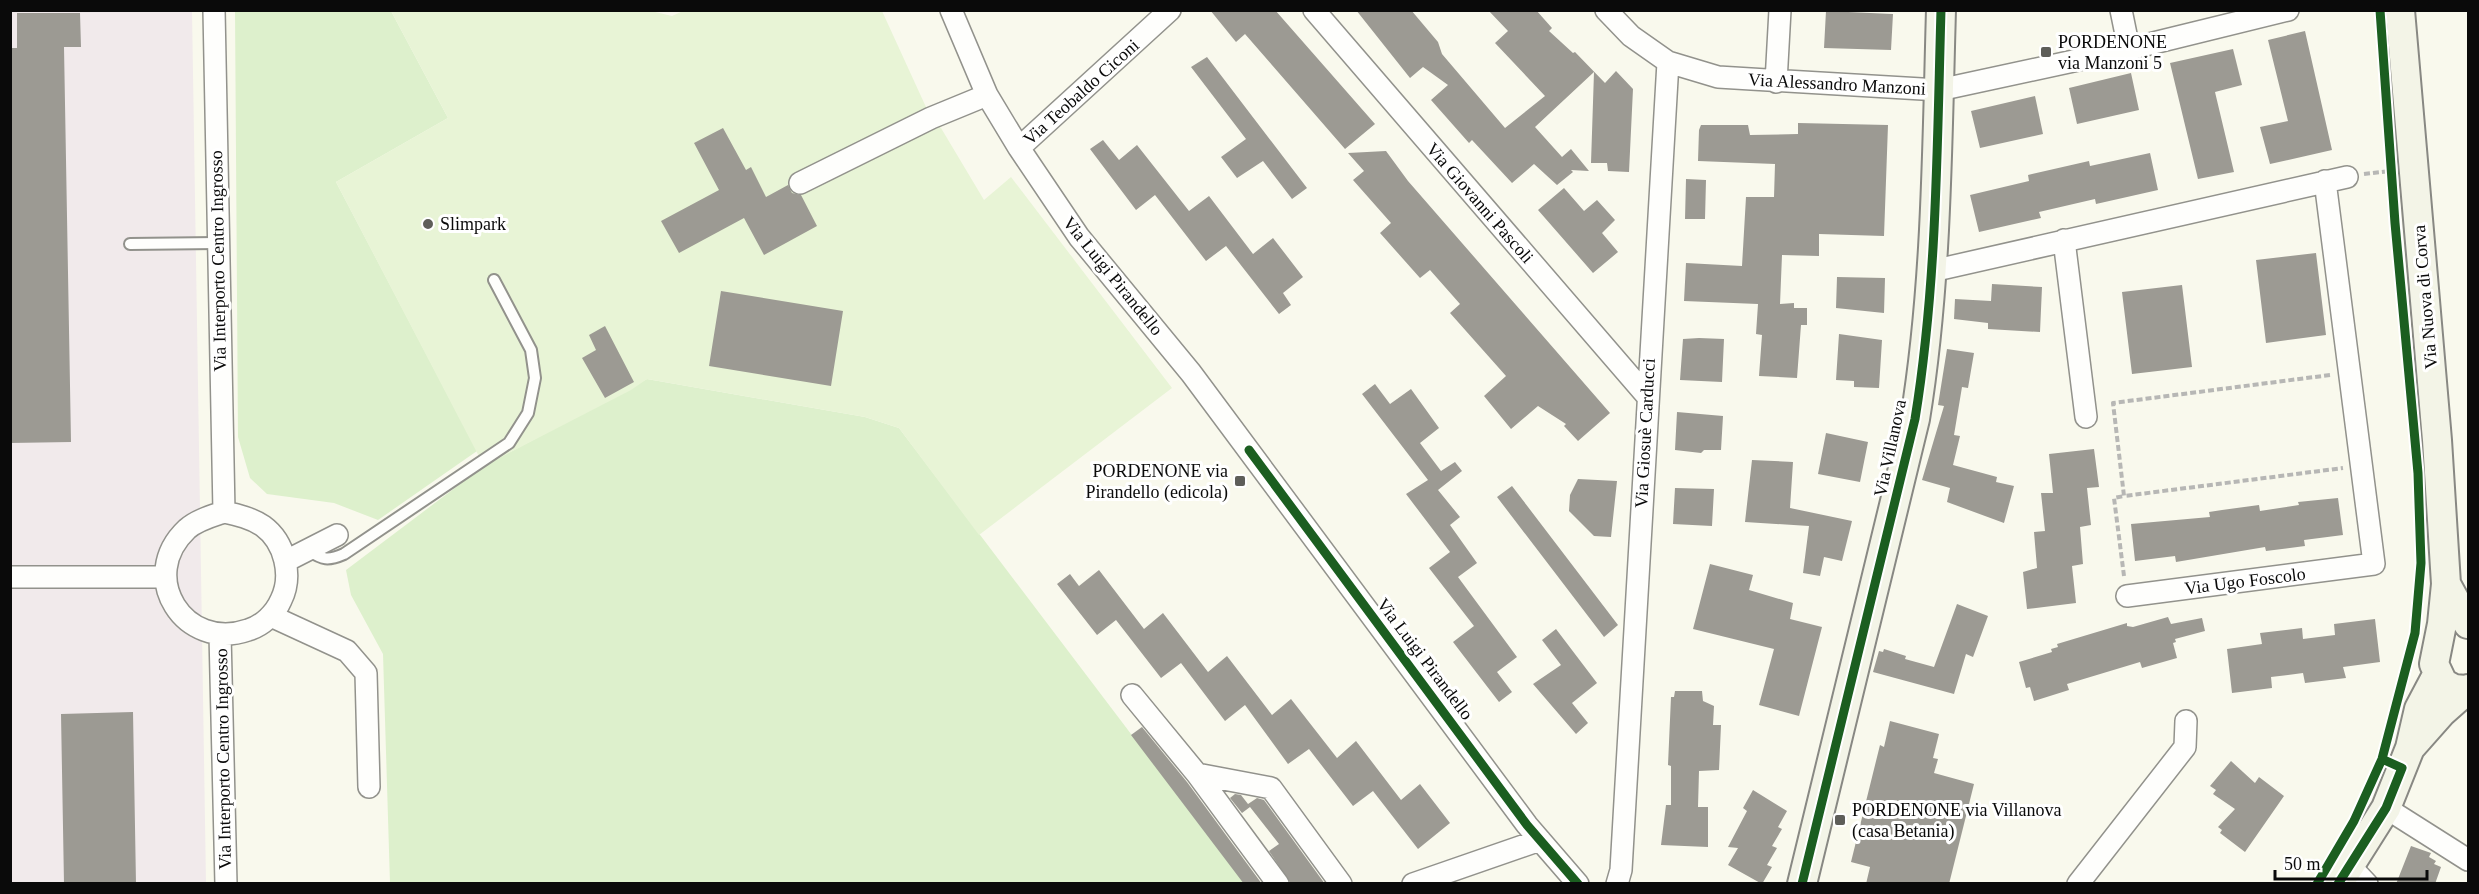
<svg xmlns="http://www.w3.org/2000/svg" width="2479" height="894" font-family="Georgia,serif">
  <style>
    .industrial { fill: #f1eaeb }
    .green { fill: #ddf0cc }
    .pitch { fill: #e8f4d6 }
    .building { fill: #9c9a93 }
    .lines { fill: none; stroke-linecap: round; stroke-linejoin: round }
    .lane-casing { stroke: #92928c; stroke-width: 14 }
    .street-casing { stroke: #92928c; stroke-width: 24 }
    .secondary-casing { stroke: #888883; stroke-width: 32 }
    .path { stroke: #b7b7b5; stroke-width: 4; stroke-dasharray: 6 3; stroke-linecap: butt }
    .lane { stroke: #fefefc; stroke-width: 10 }
    .street { stroke: #fefefc; stroke-width: 21 }
    .secondary { stroke: #f3f4e7; stroke-width: 28 }
    .cycleway-casing { stroke: #fff; stroke-width: 13 }
    .cycleway { stroke: #1b5e20; stroke-width: 9 }
    .poi-dot { fill: #5e5e59; stroke: #fff; stroke-width: 2 }
    .labels { text-anchor: middle; stroke-width: 6; stroke-linejoin: round; paint-order: stroke }
    .poi-label { font-size: 18px; fill: #0a0a0a; stroke: #fff; text-anchor: start }
    .street-label { font-size: 18px; fill: #0a0a0a; stroke: #fff }
  </style>
  <rect width="100%" height="100%" fill="#f9f9ed"/>
  <!-- industrial -->
  <path class="industrial" d="M 10,11 L 192,11 L 206,883 L 11,883 Z"/>
  <!-- green -->
  <path class="green" d="M 235,11 L 391,11 L 448,118 L 336,182 L 477,451 L 378,520 L 334,503 L 267,494 L 250,478 L 238,437 Z
    M 647,379 L 865,417 L 899,428 L 1244,883 L 390,883 L 383,654 L 351,595 L 346,570 L 484,466 Z"/>
  <!-- pitch -->
  <path class="pitch" d="M 647,10 L 672,16 L 685,10 L 882,11 L 931,118 L 941,128 L 984,200 L 1011,177 L 1172,388 L 979,535 L 899,428 L 865,417 L 647,379 L 631,390 L 484,466 L 336,182 L 448,118 L 391,11 Z"/>
  <!-- building -->
  <path class="building" d="M 1210,10 L 1275,10 L 1375,124 L 1345,149 L 1245,34 L 1236,42 Z
    M 1356,10 L 1411,10 L 1438,42 L 1442,54 L 1505,128 L 1545,96 L 1495,43 L 1508,31 L 1488,10 L 1536,10 L 1552,28 L 1549,31 L 1573,53 L 1575,52 L 1605,83 L 1616,71 L 1633,89 L 1629,172 L 1608,171 L 1607,163 L 1591,163 L 1594,72 L 1535,127 L 1562,157 L 1571,149 L 1589,171 L 1571,170 L 1573,172 L 1557,185 L 1534,164 L 1512,183 L 1472,140 L 1469,143 L 1431,100 L 1448,85 L 1423,67 L 1410,78 Z
    M 1826,11 L 1893,14 L 1891,50 L 1824,48 Z
    M 17,13 L 80,13 L 81,47 L 64,47 L 71,442 L 10,443 L 10,48 L 17,48 Z
    M 2305,31 L 2332,150 L 2270,164 L 2260,127 L 2288,121 L 2268,40 Z
    M 2233,49 L 2242,85 L 2215,92 L 2234,172 L 2198,179 L 2170,63 Z
    M 1207,57 L 1307,188 L 1292,199 L 1263,161 L 1237,178 L 1221,157 L 1246,139 L 1191,67 Z
    M 2131,73 L 2139,110 L 2077,124 L 2069,88 Z
    M 2035,96 L 2043,134 L 1980,148 L 1971,111 Z
    M 1798,123 L 1888,125 L 1884,236 L 1819,234 L 1819,256 L 1782,255 L 1780,304 L 1794,303 L 1794,308 L 1807,308 L 1807,325 L 1801,325 L 1797,378 L 1759,376 L 1762,335 L 1756,334 L 1758,304 L 1684,301 L 1686,263 L 1742,266 L 1746,197 L 1774,197 L 1775,164 L 1698,161 L 1699,130 L 1701,125 L 1748,125 L 1750,135 L 1798,134 Z
    M 723,128 L 746,170 L 751,167 L 766,197 L 788,185 L 792,193 L 801,195 L 817,226 L 764,255 L 744,218 L 679,253 L 661,221 L 719,190 L 694,143 Z
    M 1103,140 L 1119,160 L 1137,145 L 1189,211 L 1209,196 L 1253,254 L 1273,238 L 1303,277 L 1283,293 L 1291,305 L 1279,314 L 1226,246 L 1206,261 L 1155,195 L 1136,210 L 1090,149 Z
    M 1386,151 L 1408,181 L 1610,413 L 1578,441 L 1564,426 L 1566,424 L 1538,406 L 1511,429 L 1484,396 L 1506,376 L 1450,313 L 1460,304 L 1430,270 L 1420,278 L 1380,233 L 1391,223 L 1353,180 L 1364,171 L 1348,153 Z
    M 2150,153 L 2158,190 L 2096,204 L 2095,199 L 2039,212 L 2041,218 L 1979,232 L 1970,195 L 2029,181 L 2028,175 L 2089,161 L 2090,166 Z
    M 1686,179 L 1706,180 L 1705,219 L 1685,219 Z
    M 1564,188 L 1584,211 L 1597,200 L 1615,220 L 1602,233 L 1618,252 L 1593,273 L 1538,210 Z
    M 2316,253 L 2326,335 L 2266,343 L 2256,260 Z
    M 1837,277 L 1885,278 L 1884,313 L 1836,308 Z
    M 1992,284 L 2042,287 L 2040,332 L 1988,329 L 1988,323 L 1954,319 L 1955,299 L 1991,301 Z
    M 2182,285 L 2192,367 L 2132,374 L 2122,292 Z
    M 721,291 L 843,311 L 831,386 L 709,366 Z
    M 605,326 L 634,382 L 605,398 L 582,358 L 596,350 L 589,335 Z
    M 1839,334 L 1882,340 L 1879,388 L 1854,387 L 1854,381 L 1836,380 Z
    M 1699,338 L 1724,339 L 1722,382 L 1680,380 L 1683,339 Z
    M 1947,349 L 1974,353 L 1968,388 L 1962,387 L 1954,435 L 1960,436 L 1953,465 L 1997,477 L 1996,482 L 2014,486 L 2004,523 L 1947,502 L 1950,488 L 1922,480 L 1944,406 L 1938,405 Z
    M 1375,384 L 1390,404 L 1411,389 L 1439,428 L 1420,443 L 1441,471 L 1455,462 L 1462,471 L 1438,490 L 1460,517 L 1450,525 L 1477,563 L 1458,577 L 1517,657 L 1497,672 L 1512,692 L 1499,702 L 1453,642 L 1474,626 L 1429,568 L 1450,552 L 1406,494 L 1428,480 L 1362,394 Z
    M 1677,412 L 1723,416 L 1721,450 L 1704,450 L 1701,453 L 1675,450 Z
    M 1826,433 L 1868,442 L 1860,482 L 1818,474 Z
    M 2094,449 L 2099,487 L 2087,488 L 2091,525 L 2080,527 L 2083,564 L 2072,566 L 2076,603 L 2027,609 L 2023,572 L 2037,568 L 2034,532 L 2045,531 L 2041,493 L 2053,493 L 2049,454 Z
    M 1752,460 L 1793,462 L 1790,508 L 1852,521 L 1842,561 L 1824,557 L 1820,576 L 1803,573 L 1809,526 L 1745,522 Z
    M 1578,479 L 1617,481 L 1611,537 L 1594,536 L 1569,511 L 1570,495 Z
    M 1512,486 L 1618,625 L 1604,637 L 1497,497 Z
    M 1675,488 L 1714,489 L 1712,526 L 1673,524 Z
    M 2338,498 L 2343,535 L 2304,540 L 2305,546 L 2266,551 L 2265,547 L 2176,562 L 2175,556 L 2135,561 L 2131,524 L 2210,517 L 2209,512 L 2222,510 L 2259,505 L 2260,511 L 2299,505 L 2298,502 Z
    M 1710,564 L 1753,575 L 1749,590 L 1793,603 L 1790,619 L 1822,627 L 1799,716 L 1759,705 L 1774,649 L 1693,629 Z
    M 1099,570 L 1144,629 L 1163,613 L 1208,672 L 1227,656 L 1272,715 L 1291,699 L 1337,758 L 1356,741 L 1401,800 L 1420,784 L 1450,823 L 1418,849 L 1373,791 L 1353,806 L 1309,749 L 1288,764 L 1245,705 L 1225,721 L 1181,663 L 1161,678 L 1116,620 L 1097,635 L 1057,584 L 1070,574 L 1079,586 Z
    M 1957,604 L 1988,616 L 1973,657 L 1966,654 L 1954,694 L 1873,672 L 1879,651 L 1883,652 L 1884,649 L 1906,656 L 1905,659 L 1934,667 Z
    M 2168,617 L 2171,624 L 2202,618 L 2205,631 L 2175,639 L 2176,642 L 2173,643 L 2177,658 L 2142,668 L 2140,662 L 2067,684 L 2069,690 L 2034,701 L 2030,687 L 2026,688 L 2019,662 L 2052,652 L 2051,649 L 2058,647 L 2057,644 L 2127,623 L 2127,626 L 2133,627 Z
    M 2375,619 L 2380,662 L 2343,667 L 2346,678 L 2305,683 L 2303,673 L 2271,677 L 2272,688 L 2232,693 L 2227,649 L 2262,644 L 2260,633 L 2302,628 L 2303,639 L 2335,635 L 2334,624 Z
    M 1556,629 L 1597,683 L 1572,703 L 1588,723 L 1576,734 L 1533,684 L 1561,665 L 1542,640 Z
    M 1675,691 L 1702,691 L 1703,701 L 1714,706 L 1713,725 L 1721,725 L 1719,770 L 1699,771 L 1698,807 L 1708,807 L 1708,847 L 1661,845 L 1666,805 L 1671,805 L 1671,766 L 1668,765 L 1671,697 L 1674,697 Z
    M 133,712 L 136,884 L 64,884 L 61,714 Z
    M 1890,721 L 1939,734 L 1933,758 L 1938,759 L 1934,773 L 1974,784 L 1949,884 L 1866,884 L 1870,867 L 1851,862 L 1880,745 L 1884,747 Z
    M 1142,727 L 1187,782 L 1262,884 L 1244,884 L 1131,735 Z
    M 2231,761 L 2255,783 L 2259,777 L 2284,796 L 2245,852 L 2220,833 L 2222,830 L 2218,827 L 2235,809 L 2213,794 L 2216,790 L 2210,786 Z
    M 1753,790 L 1787,811 L 1778,827 L 1782,829 L 1772,846 L 1777,848 L 1767,865 L 1772,867 L 1762,884 L 1728,865 L 1738,848 L 1728,847 L 1747,811 L 1743,808 Z
    M 1235,794 L 1241,795 L 1248,804 L 1257,798 L 1264,800 L 1325,884 L 1291,884 L 1269,851 L 1279,844 L 1250,807 L 1242,813 L 1230,798 Z
    M 2411,846 L 2431,853 L 2429,857 L 2436,861 L 2434,864 L 2441,867 L 2435,884 L 2396,884 Z"/>
  <g class="lines">
    <defs>
      <path id="lane" d="M 130,244 L 217,243
        M 308,550 C 323,560 328,561 344,554 L 509,443 L 528,413 L 535,378 L 531,350 L 494,280"/>
      <path id="street" d="M 214,10 L 224,512
        M 951,10 L 987,95 L 1019,148 L 1079,237 L 1191,373 L 1527,825 L 1578,884
        M 1314,10 L 1647,396
        M 1606,10 L 1631,36 L 1668,62 L 1718,77 L 1939,90 L 2129,49 L 2288,10
        M 2121,10 L 2129,49
        M 1776,82 L 1780,10
        M 1019,148 L 1170,10
        M 800,183 L 931,118 L 987,95
        M 2064,240 L 2086,417
        M 1932,271 L 2347,177
        M 224,512 C 238,515 251,518 263,526 C 285,542 293,576 281,600 C 275,614 262,626 248,630 C 185,652 136,577 187,529 C 197,520 212,516 224,512 Z
        M 286,561 L 337,535
        M 10,577 L 164,577
        M 2127,596 L 2374,564 L 2325,181
        M 271,616 L 347,651 L 366,673 L 369,787
        M 220,634 L 226,884
        M 1132,695 L 1197,774 L 1271,788 L 1341,884
        M 1197,774 L 1278,884
        M 2386,808 L 2468,860
        M 2350,866 L 2367,884
        M 1413,884 L 1540,840
        M 1617,884 L 1621,870 L 1668,62
        M 2078,884 L 2185,747 L 2186,721"/>
      <path id="secondary" d="M 2400,10 L 2437,440 L 2446,584 L 2442,624 L 2434,664 L 2443,683 L 2454,689 L 2466,690
        M 2446,584 L 2468,624
        M 2411,747 L 2442,712 L 2468,689
        M 1802,884 L 1915,419 C 1937,284 1937,147 1941,10
        M 2338,884 L 2386,808 L 2410,748 L 2419,709 L 2437,675"/>
    </defs>
    <!-- lane casing -->
    <use href="#lane" class="lane-casing"/>
    <!-- street casing -->
    <use href="#street" class="street-casing"/>
    <!-- secondary casing -->
    <use href="#secondary" class="secondary-casing"/>
    <!-- path -->
    <path class="path" d="M 2364,174 L 2390,171
      M 2330,375 L 2113,403 L 2124,496 L 2343,468
      M 2124,576 L 2114,498 L 2124,496"/>
    <!-- lane -->
    <use href="#lane" class="lane"/>
    <!-- street -->
    <use href="#street" class="street"/>
    <!-- secondary -->
    <use href="#secondary" class="secondary"/>
    <defs>
      <path id="cycleway" d="M 1249,450 L 1527,825 L 1578,884
        M 1802,884 L 1915,419 C 1937,284 1937,147 1941,10
        M 2317,884 L 2354,821 L 2382,759 L 2415,633 L 2421,563 L 2418,473 L 2395,223 L 2380,10
        M 2338,884 L 2386,808 L 2402,768 L 2382,759"/>
    </defs>
    <!-- cycleway casing -->
    <use href="#cycleway" class="cycleway-casing"/>
    <!-- cycleway -->
    <use href="#cycleway" class="cycleway"/>
  </g>
  <!-- markers -->
  <g class="poi-dot">
    <rect x="2040" y="46" width="12" height="12" rx="3"/>
    <circle cx="428" cy="224" r="6"/>
    <rect x="1234" y="475" width="12" height="12" rx="3"/>
    <rect x="1834" y="814" width="12" height="12" rx="3"/>
  </g>
  <g class="labels">
    <!-- poi labels -->
    <g class="poi-label">
      <text x="2058" y="48">PORDENONE<tspan x="2058" dy="21">via Manzoni 5</tspan></text>
      <text x="440" y="230">Slimpark</text>
      <text x="1228" y="477" text-anchor="end">PORDENONE via<tspan x="1228" dy="21">Pirandello (edicola)</tspan></text>
      <text x="1852" y="816">PORDENONE via Villanova<tspan x="1852" dy="21">(casa Betania)</tspan></text>
    </g>
    <!-- street labels -->
    <g class="street-label">
      <text transform="translate(1837 84) rotate(3)" y="6">Via Alessandro Manzoni</text>
      <text transform="translate(1081 92) rotate(-42)" y="6">Via Teobaldo Ciconi</text>
      <text transform="translate(1480 203) rotate(49)" y="6">Via Giovanni Pascoli</text>
      <text transform="translate(218 261) rotate(-91)" y="6">Via Interporto Centro Ingrosso</text>
      <text transform="translate(1113 276) rotate(51)" y="6">Via Luigi Pirandello</text>
      <text transform="translate(2425 297) rotate(-95)" y="6">Via Nuova di Corva</text>
      <text transform="translate(1645 433) rotate(-87)" y="6">Via Giosuè Carducci</text>
      <text transform="translate(1890 448) rotate(-78)" y="6">Via Villanova</text>
      <text transform="translate(2245 581) rotate(-7)" y="6">Via Ugo Foscolo</text>
      <text transform="translate(1425 659) rotate(53)" y="6">Via Luigi Pirandello</text>
      <text transform="translate(223 759) rotate(-91)" y="6">Via Interporto Centro Ingrosso</text>
    </g>
  </g>
  <!-- border -->
  <rect width="2479" height="894" fill="none" stroke="#0a0a0a" stroke-width="24"/>
  <!-- scale -->
  <path d="M2275 870v9h152v-9" fill="none" stroke="#0a0a0a" stroke-width="3"/>
  <text x="2284" y="870" font-size="18" fill="#0a0a0a" stroke="#ffffff" stroke-width="4.5" paint-order="stroke">50 m</text>
</svg>
